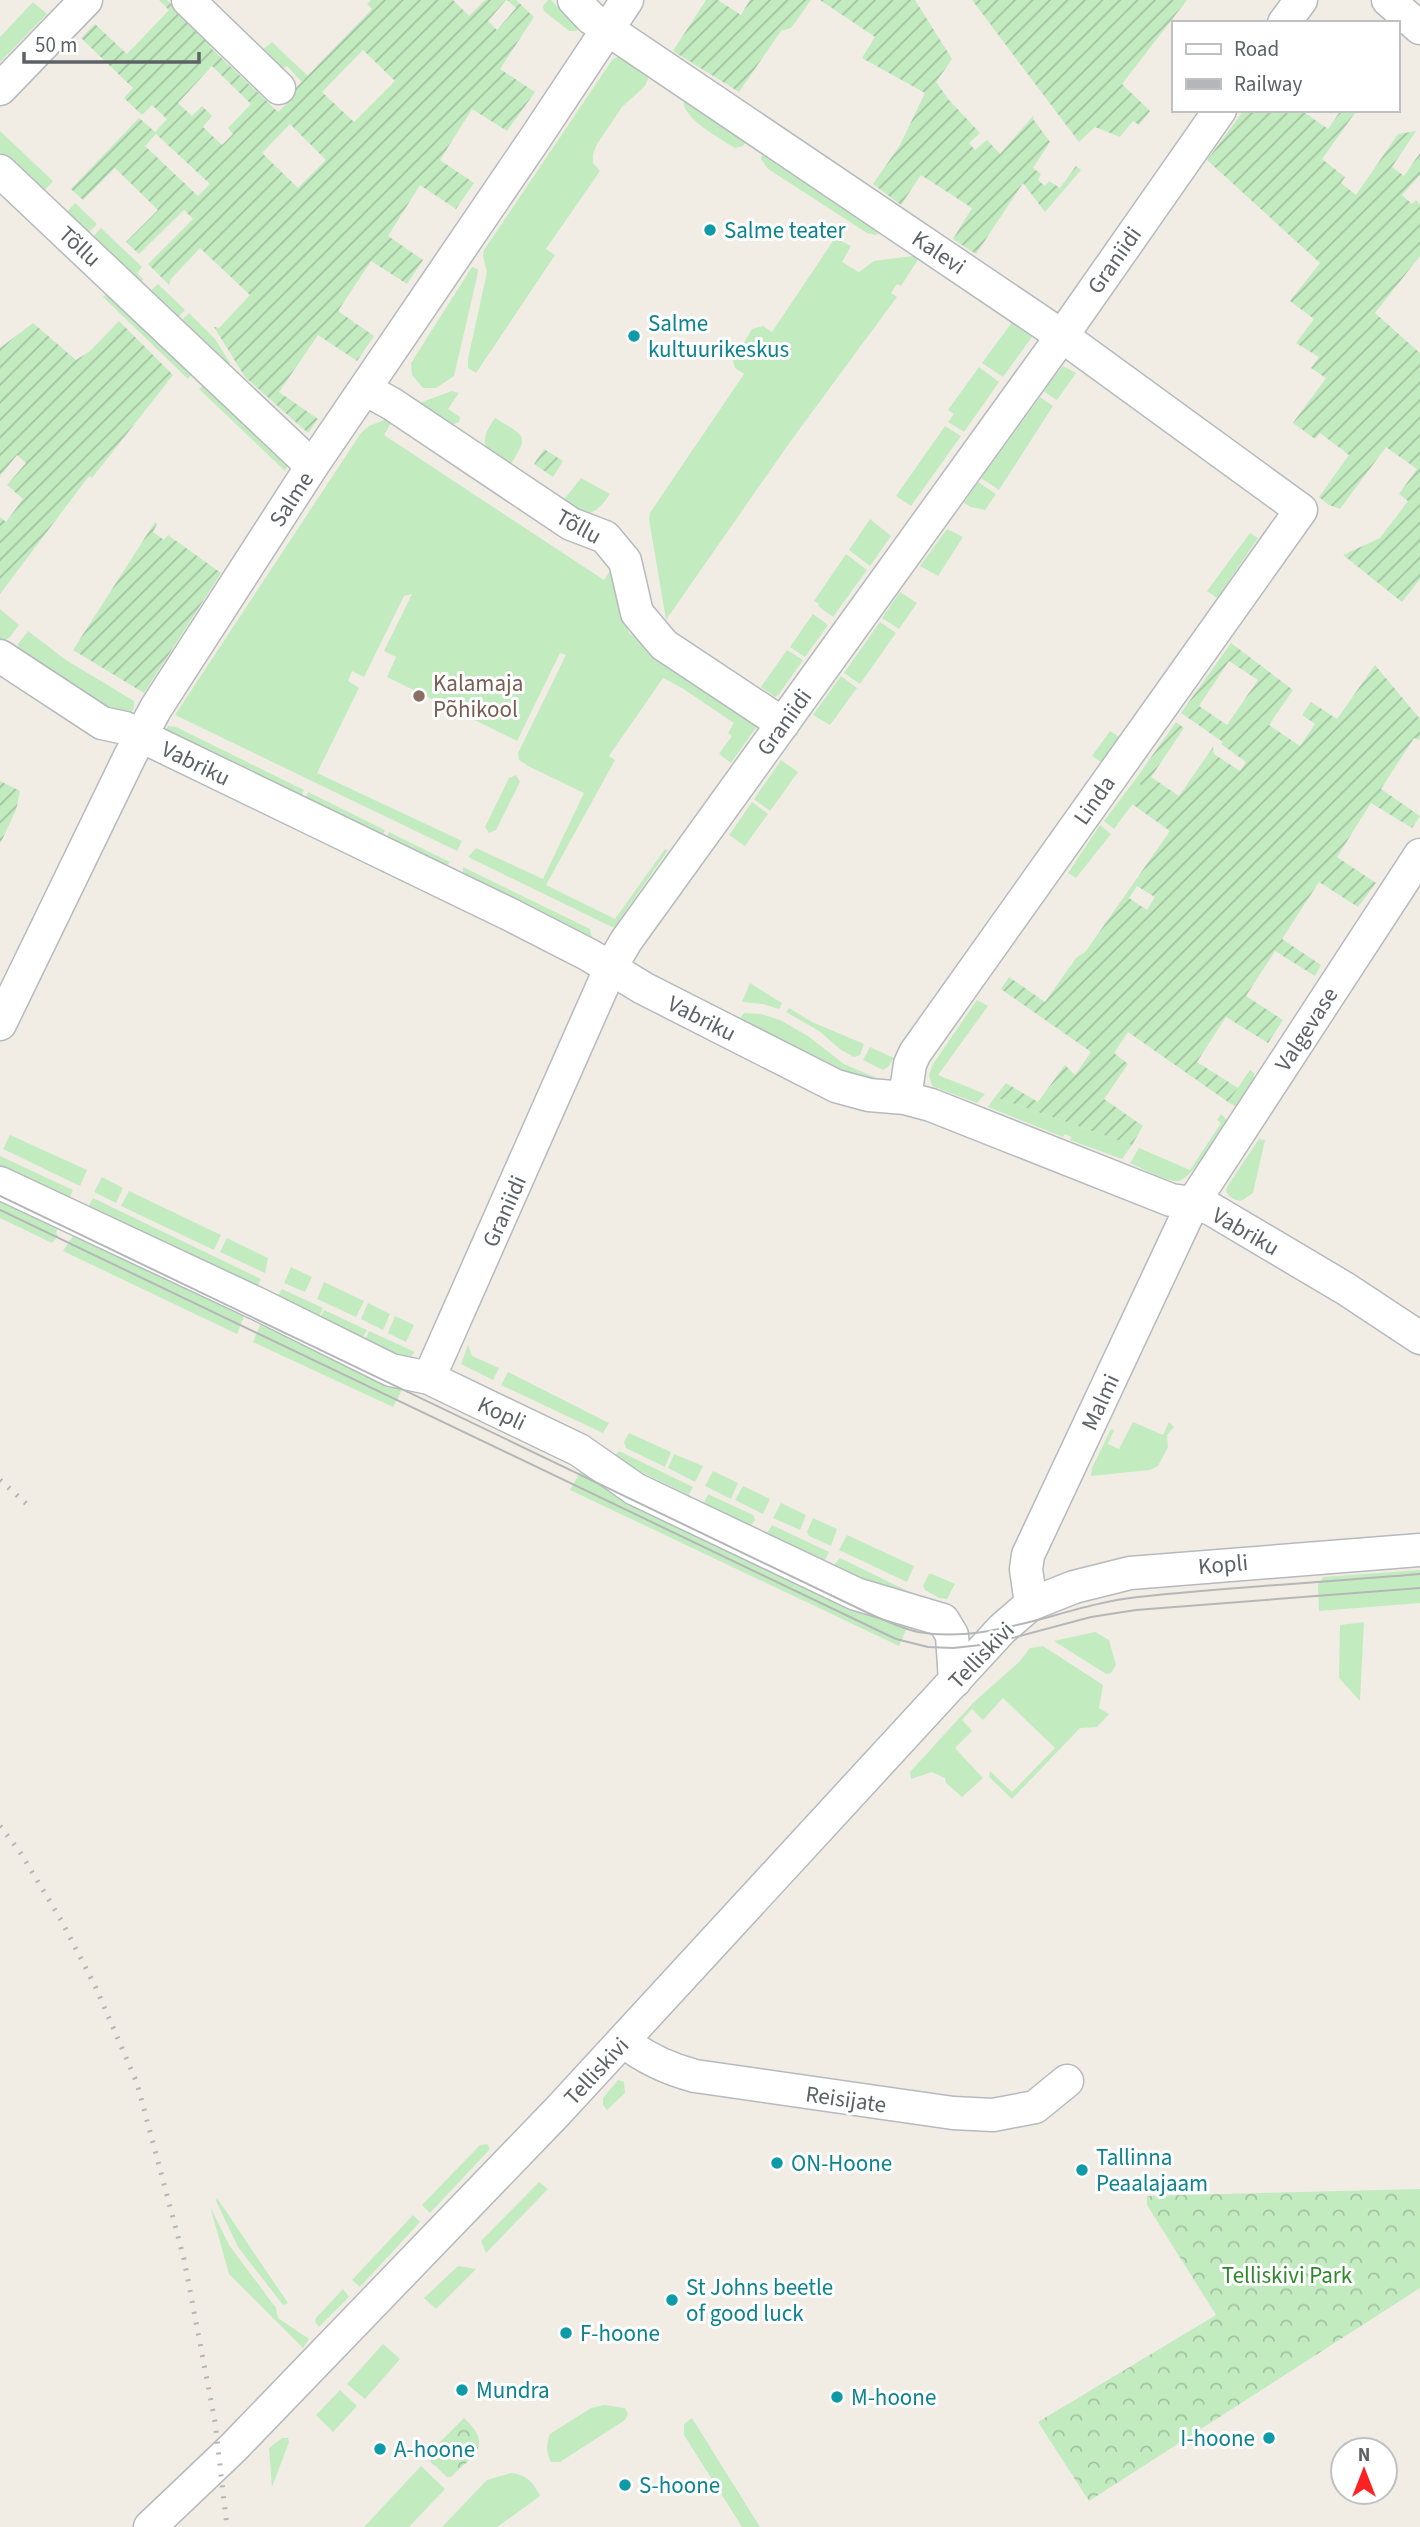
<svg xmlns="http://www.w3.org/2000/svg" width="1420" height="2527" font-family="'Source Sans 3',sans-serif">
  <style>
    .grass { fill: #c3ebc0 }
    .forest { fill: url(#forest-crowns) }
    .garden { fill: url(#garden-furrows); fill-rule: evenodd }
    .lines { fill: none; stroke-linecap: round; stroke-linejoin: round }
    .minor-casing { stroke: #b6b9bd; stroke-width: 35 }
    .minor { stroke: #fff; stroke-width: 32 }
    .tram { stroke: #b5b6b7; stroke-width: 2 }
    .rail { stroke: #b5b6b7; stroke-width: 5; stroke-dasharray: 2 9; stroke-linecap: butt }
    .culture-dot { fill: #0f9aa8; stroke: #fff; stroke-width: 2.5 }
    .education-dot { fill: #8d6e63; stroke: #fff; stroke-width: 2.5 }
    .labels { text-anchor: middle; stroke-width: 6; stroke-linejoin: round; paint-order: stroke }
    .culture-label { font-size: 23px; fill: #0d838f; stroke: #fff; text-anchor: start }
    .street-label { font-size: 23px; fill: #5d6267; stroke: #fff }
    .education-label { font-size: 23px; fill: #785e54; stroke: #fff; text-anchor: start }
    .park-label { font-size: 23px; fill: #30872c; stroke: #fff }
  </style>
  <defs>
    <pattern id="forest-crowns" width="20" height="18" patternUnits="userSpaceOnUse" patternTransform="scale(1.75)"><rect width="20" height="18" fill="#c3ebc0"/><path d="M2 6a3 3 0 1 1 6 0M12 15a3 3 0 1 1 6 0" fill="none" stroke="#a2c2a0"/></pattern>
    <pattern id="garden-furrows" width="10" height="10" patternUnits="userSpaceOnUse" patternTransform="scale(1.75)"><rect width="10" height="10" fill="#c3ebc0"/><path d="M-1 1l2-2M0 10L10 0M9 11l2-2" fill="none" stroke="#a2c2a0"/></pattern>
  </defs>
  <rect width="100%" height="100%" fill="#f1ede5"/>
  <!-- grass -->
  <path class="grass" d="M 548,0 L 551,0 L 579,28 L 576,31 L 569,31 L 544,11 L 543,6 Z
    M 33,2 L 47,14 L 0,62 L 0,37 Z
    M 272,42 L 308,76 L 302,82 L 287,66 L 280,70 L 261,51 Z
    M 620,55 L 646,68 L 649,77 L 645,86 L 622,107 L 597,144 L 593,154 L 593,163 L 600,171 L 546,249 L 555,255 L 476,373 L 468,368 L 468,359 L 487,272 L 483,256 L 484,250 L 612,60 Z
    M 685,98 L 747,140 L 743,146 L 735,148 C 721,139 676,115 685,98 Z
    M 0,131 L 53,181 L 43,192 L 0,153 Z
    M 763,152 L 880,232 L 876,235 L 867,233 L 768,169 L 761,159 Z
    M 75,203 L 97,224 L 86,236 L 64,215 Z
    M 101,228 L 142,267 L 137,273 L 143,279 L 139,284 L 91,239 Z
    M 835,238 L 851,246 L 842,262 L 859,272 L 874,261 L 921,255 L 901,286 L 897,284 L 891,293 L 897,297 L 891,305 L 790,442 L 666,620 L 649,519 L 650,513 L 744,374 L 735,368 L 733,361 L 752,329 L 763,326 L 772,332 Z
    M 472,267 L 478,269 L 477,277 L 454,376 L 436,388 L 423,388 L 412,375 L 411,363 Z
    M 158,284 L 185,310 L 176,320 L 148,293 Z
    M 108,293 L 194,372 L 188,379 L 103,297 Z
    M 189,313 L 215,339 L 230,363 L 228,367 L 180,322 Z
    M 1015,318 L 1032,334 L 1032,337 L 1003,377 L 982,363 Z
    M 1063,366 L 1076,373 L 1057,400 L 1043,391 Z
    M 979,367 L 999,382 L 964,432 L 948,422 L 954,414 L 948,410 Z
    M 206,383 L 291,461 L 285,471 L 199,389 Z
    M 452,391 L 459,393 L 448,409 L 460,417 L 459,422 L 451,425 L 414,405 Z
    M 1040,397 L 1053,406 L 999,490 L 981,478 Z
    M 392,417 L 393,420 L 384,435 L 604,580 L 612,568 L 616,573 L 629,633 L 762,719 L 731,763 L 719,754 L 732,736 L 728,733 L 734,723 L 682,688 L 663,678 L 609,756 L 615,760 L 546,885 L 615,919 L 665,849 L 668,850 L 614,928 L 468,857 L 476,848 L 543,879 L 584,793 L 528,766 L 519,760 L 518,753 L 566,655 L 560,653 L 517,741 L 387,677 L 396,657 L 384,651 L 412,594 L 404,596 L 364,677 L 352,671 L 348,681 L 359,688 L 317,773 L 462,841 L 457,851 L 175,715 L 361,433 L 369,426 Z
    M 495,418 C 526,437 530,434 509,467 C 485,451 476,445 495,418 Z
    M 945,426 L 961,436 L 911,506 L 896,496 Z
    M 581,478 L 610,494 C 593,519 586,517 562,502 Z
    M 978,482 L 996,494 L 985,510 L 971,507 L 964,503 Z
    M 870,519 L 891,536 L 870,566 L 849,550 Z
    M 947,529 L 963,537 L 938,576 L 920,566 Z
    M 1250,533 L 1258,538 L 1217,598 L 1207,591 Z
    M 846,554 L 867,570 L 833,617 L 818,606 L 819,604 L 814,601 Z
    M 900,592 L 917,603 L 899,629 L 882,618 Z
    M 0,609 L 19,625 L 10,637 L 3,641 L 0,639 Z
    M 813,614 L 828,625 L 805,657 L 790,647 Z
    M 880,622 L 896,633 L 860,684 L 844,673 Z
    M 28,631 L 66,660 L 134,701 L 134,708 L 128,718 L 112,712 L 19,652 L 18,644 Z
    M 787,650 L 803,660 L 779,694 L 775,697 L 761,687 Z
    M 841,676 L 857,688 L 830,725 L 813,715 Z
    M 168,726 L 176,727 L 304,790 L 297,805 L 163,737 Z
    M 1110,731 L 1119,737 L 1101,762 L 1092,756 Z
    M 781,760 L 798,772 L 770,811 L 754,799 Z
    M 516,775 L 520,782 L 496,830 L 489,833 L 485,827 L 509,778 Z
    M 1135,780 L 1145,787 L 1114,829 L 1104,821 Z
    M 308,792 L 385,830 L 379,844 L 302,806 Z
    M 752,802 L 768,814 L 745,846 L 729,835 Z
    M 1100,825 L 1111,834 L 1076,878 L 1068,873 Z
    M 389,832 L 450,862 L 445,867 L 383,846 Z
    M 463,867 L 590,929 L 592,938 L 587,946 L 463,875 Z
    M 750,983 L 782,1003 L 779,1009 L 763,1004 L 742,1002 Z
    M 977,1000 L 988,1006 L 938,1075 L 985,1094 L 977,1103 L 932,1086 L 929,1075 L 933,1064 Z
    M 789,1008 L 812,1022 L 864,1044 L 860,1055 L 854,1057 L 841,1050 L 819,1031 L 786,1012 Z
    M 744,1013 L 761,1014 L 780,1020 L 808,1036 L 844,1064 L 891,1084 L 877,1089 L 738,1021 Z
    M 870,1047 L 894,1058 L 888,1067 L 883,1070 L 863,1060 Z
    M 1250,1070 L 1254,1073 L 1254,1080 L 1236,1107 L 1228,1102 Z
    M 995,1097 L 1132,1145 L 1122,1159 L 1070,1140 L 1071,1137 L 1065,1134 L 1063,1137 L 988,1107 Z
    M 1221,1114 L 1227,1120 C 1218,1133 1193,1179 1178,1181 C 1167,1182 1141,1168 1130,1163 L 1139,1148 L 1190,1170 L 1221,1123 L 1217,1120 Z
    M 10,1135 L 87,1170 L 80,1186 L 3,1149 Z
    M 1259,1139 L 1265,1140 L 1253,1193 L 1241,1201 C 1234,1200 1230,1198 1226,1191 L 1227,1187 Z
    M 0,1156 L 73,1190 L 69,1199 L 0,1167 Z
    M 102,1177 L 123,1188 L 116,1203 L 94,1192 Z
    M 0,1191 L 59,1226 L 56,1233 L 58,1236 L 52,1243 L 0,1218 Z
    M 129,1191 L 221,1235 L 214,1250 L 121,1206 Z
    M 93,1198 L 261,1279 L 257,1287 L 88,1207 Z
    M 78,1228 L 247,1309 L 237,1334 L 63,1251 Z
    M 227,1238 L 268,1258 L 265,1273 L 220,1252 Z
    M 291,1267 L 312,1277 L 305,1292 L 284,1283 Z
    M 324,1282 L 364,1301 L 356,1317 L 317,1299 Z
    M 282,1289 L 323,1308 L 319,1317 L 277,1297 Z
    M 368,1303 L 390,1314 L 383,1330 L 361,1319 Z
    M 324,1310 L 367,1330 L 363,1337 L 320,1317 Z
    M 395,1316 L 414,1325 L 406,1342 L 388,1333 Z
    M 268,1319 L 403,1388 L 393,1407 L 253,1342 L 260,1325 Z
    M 369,1331 L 415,1352 L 411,1356 L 401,1356 L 365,1340 Z
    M 468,1345 L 472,1356 L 499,1368 L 493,1380 L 461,1364 Z
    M 508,1372 L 609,1423 L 603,1433 L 501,1385 Z
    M 1133,1422 L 1163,1435 L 1169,1422 L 1174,1427 L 1167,1435 L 1168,1447 L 1158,1466 L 1150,1470 L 1091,1476 L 1092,1468 L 1111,1429 L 1114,1430 L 1108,1444 L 1119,1449 Z
    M 629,1433 L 671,1452 L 665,1467 L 626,1448 L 624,1442 Z
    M 619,1451 L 693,1487 L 689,1495 L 612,1458 Z
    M 674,1454 L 703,1466 L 695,1482 L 668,1468 Z
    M 582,1459 L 908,1625 L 899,1646 L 570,1490 L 580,1472 L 576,1469 Z
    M 713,1471 L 738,1483 L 731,1499 L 705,1486 Z
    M 743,1486 L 770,1499 L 763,1514 L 735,1500 Z
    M 708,1494 L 753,1515 L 755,1520 L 751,1525 L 704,1503 Z
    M 781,1503 L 806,1515 L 800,1530 L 773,1518 Z
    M 813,1518 L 837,1529 L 831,1546 L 809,1536 L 807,1532 Z
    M 772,1525 L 829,1552 L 825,1560 L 767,1533 Z
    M 847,1535 L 914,1566 L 907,1582 L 839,1550 Z
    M 840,1558 L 920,1597 L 920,1601 L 838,1579 L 834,1565 Z
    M 1420,1570 L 1420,1603 L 1319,1611 L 1318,1585 L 1323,1577 Z
    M 929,1574 L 932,1574 L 955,1584 L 947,1599 L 939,1598 L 925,1590 L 923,1586 Z
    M 1364,1622 L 1360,1701 L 1339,1678 L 1340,1625 Z
    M 1095,1632 L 1109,1640 L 1116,1665 L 1111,1673 L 1106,1674 L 1054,1641 Z
    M 1043,1646 L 1103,1685 L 1099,1708 L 1109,1714 L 1097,1727 L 1080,1728 L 1012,1799 L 989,1777 L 990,1771 L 1012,1792 L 1055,1748 L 1003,1698 L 983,1720 L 972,1709 L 962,1720 L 972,1731 L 955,1748 L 983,1778 L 962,1797 L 946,1783 L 945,1778 L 932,1772 L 911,1779 L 910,1772 L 974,1702 L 1019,1662 L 1030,1648 Z
    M 618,2080 L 624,2082 L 625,2093 L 607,2110 L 603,2105 L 603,2098 Z
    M 487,2144 L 490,2149 L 430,2213 L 422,2205 L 480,2145 Z
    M 539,2182 L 548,2189 L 486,2253 L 481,2241 Z
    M 217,2198 L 288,2303 L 283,2305 L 238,2247 L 216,2201 Z
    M 210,2206 L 229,2245 L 276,2308 L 278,2318 L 309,2339 L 303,2348 L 229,2274 Z
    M 413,2215 L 420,2222 L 360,2287 L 352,2280 Z
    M 458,2266 L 476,2269 L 436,2309 L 424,2298 Z
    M 343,2289 L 349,2297 L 319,2327 L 315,2322 L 316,2318 Z
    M 383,2344 L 400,2359 L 365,2399 L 347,2384 Z
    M 340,2390 L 357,2406 L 333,2432 L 316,2415 Z
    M 604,2405 L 625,2408 L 628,2414 L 625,2420 L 560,2462 L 551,2462 C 546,2453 546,2444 550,2434 L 591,2408 Z
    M 692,2418 L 760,2527 L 742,2527 L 684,2435 L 684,2424 Z
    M 282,2438 L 288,2438 L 289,2442 L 272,2487 L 269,2448 Z
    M 421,2466 L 445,2489 L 409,2527 L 364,2527 Z
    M 511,2473 C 528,2475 532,2482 540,2495 L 539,2497 L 497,2527 L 442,2527 L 487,2480 Z"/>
  <!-- forest -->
  <path class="forest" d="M 1420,2189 L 1420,2288 L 1089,2501 L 1038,2422 L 1216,2315 L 1147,2205 L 1147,2196 Z
    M 464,2418 C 494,2446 474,2454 451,2477 L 447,2477 L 429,2460 L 429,2453 Z"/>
  <!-- garden -->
  <path class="garden" d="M 159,0 L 167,0 L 213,43 L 210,47 L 278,112 L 292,98 L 289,95 L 372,9 L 367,4 L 371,0 L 453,0 L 469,16 L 485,0 L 506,0 L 488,21 L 497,30 L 516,8 L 507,0 L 516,0 L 534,17 L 500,69 L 535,92 L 507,131 L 472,109 L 440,160 L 474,183 L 456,209 L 420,185 L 388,236 L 423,260 L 407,284 L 371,261 L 338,311 L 374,336 L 357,361 L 318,335 L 279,392 L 318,419 L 308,433 L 245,377 L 214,327 L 219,328 L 250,295 L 200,248 L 171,279 L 169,285 L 148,264 L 193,219 L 184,210 L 139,254 L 126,242 L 158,210 L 115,168 L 83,200 L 71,189 L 139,118 L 155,132 L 167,119 L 152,105 L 142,115 L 124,98 L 133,88 L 81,38 L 95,24 L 127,54 L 169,10 ZM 363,50 L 395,81 L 354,122 L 322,92 ZM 212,66 L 251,104 L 228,128 L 233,134 L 222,145 L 203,127 L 212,116 L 202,106 L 192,116 L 178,103 ZM 290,124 L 326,160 L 298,188 L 262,153 ZM 156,134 L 210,184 L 198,196 L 145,146 Z
    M 706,0 L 718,0 L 741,15 L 750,0 L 811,0 L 791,28 L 781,31 L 739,92 L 673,51 Z
    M 820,0 L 915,0 L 952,59 L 936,82 L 949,100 L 980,133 L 969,143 L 975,150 L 987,140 L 1000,154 L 1034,115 L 1033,119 L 1050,142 L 1033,168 L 1041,174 L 1038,180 L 1045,186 L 1049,181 L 1060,188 L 1076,166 L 1081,170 L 1045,212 L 1023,183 L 976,254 L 953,239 L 972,208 L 921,175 L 901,205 L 873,184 L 900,145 L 925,93 L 862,58 L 875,37 Z
    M 972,0 L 1187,0 L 1122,84 L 1150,111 L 1139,125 L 1133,121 L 1120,137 L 1095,127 L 1079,142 Z
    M 1244,110 L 1301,110 L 1328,129 L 1341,110 L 1357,110 L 1322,159 L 1345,177 L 1341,183 L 1356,195 L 1398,134 L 1416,131 L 1392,167 L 1404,176 L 1420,153 L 1420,175 L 1402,195 L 1412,204 L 1416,200 L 1420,204 L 1420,256 L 1375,313 L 1420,353 L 1420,579 L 1402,602 L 1343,555 L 1380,538 L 1408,501 L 1399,494 L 1417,469 L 1386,447 L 1340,509 L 1329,505 L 1319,497 L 1349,455 L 1320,433 L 1315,439 L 1293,423 L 1326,378 L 1311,368 L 1319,357 L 1296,343 L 1314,319 L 1290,301 L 1320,263 L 1207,160 Z
    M 119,321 L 173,375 L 92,478 L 89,476 L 0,594 L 0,517 L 6,522 L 23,499 L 7,485 L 26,463 L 17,455 L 0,476 L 0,348 L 33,323 L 76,360 L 90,351 Z
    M 544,449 L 563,461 L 553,477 L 534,464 Z
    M 155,522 L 157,524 L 153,532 L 164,540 L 168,535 L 221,573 L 144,693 L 73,650 Z
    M 1231,643 L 1293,690 L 1269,725 L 1300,746 L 1315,724 L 1302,715 L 1311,702 L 1337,719 L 1375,665 L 1420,719 L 1420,738 L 1419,740 L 1414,738 L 1381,789 L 1420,816 L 1412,828 L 1371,803 L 1337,857 L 1376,883 L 1358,907 L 1319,882 L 1282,939 L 1321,965 L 1315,976 L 1275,951 L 1246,996 L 1283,1020 L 1268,1043 L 1226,1017 L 1197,1062 L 1238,1088 L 1228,1102 L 1128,1032 L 1114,1053 L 1128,1064 L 1104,1099 L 1143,1126 L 1132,1145 L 995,1097 L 1006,1083 L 1038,1102 L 1065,1065 L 1075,1075 L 1091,1052 L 1001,989 L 1009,977 L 1045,1002 L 1076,958 L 1086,951 L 1170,831 L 1132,804 L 1144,787 L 1135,780 L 1176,722 L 1184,728 L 1151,777 L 1179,796 L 1213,747 L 1214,754 L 1240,771 L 1246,762 L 1221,744 L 1223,742 L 1181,713 ZM 1229,661 L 1258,680 L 1227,725 L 1199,706 ZM 1137,886 L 1155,897 L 1147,910 L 1129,898 Z
    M 0,781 L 20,791 L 16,810 L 0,844 Z"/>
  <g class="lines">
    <defs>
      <path id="minor" d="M 188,0 L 279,88
        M 574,0 L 591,18 L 1062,336 L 1301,510 L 915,1053 L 910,1064 L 905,1098
        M 1388,0 L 1420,28
        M 1284,23 L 1301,0
        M 0,89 L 86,0
        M 0,171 L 312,466
        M 365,389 L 392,404 L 571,524 L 605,537 L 625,561 L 637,613 L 664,645 L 783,724
        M 0,656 L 102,723 L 125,728 L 141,736 L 511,915 L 589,955 L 643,988 L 836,1086 L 869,1095 L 905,1098 L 931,1105 L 1171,1200 L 1193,1203 L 1211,1209 L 1346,1289 L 1420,1338
        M 0,1024 L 130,756 L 156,708 L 312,466 L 534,140 L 627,0
        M 0,1183 L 260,1305 L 391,1370 L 429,1378 L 579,1450 L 635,1489 L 856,1594 L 943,1620 L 952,1635 L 955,1681
        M 429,1378 L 611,967 L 626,941 L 1062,336 L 1220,110
        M 1031,1604 L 1026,1569 L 1028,1555 L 1193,1203 L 1420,855
        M 623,2041 C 646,2059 668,2069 695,2076 L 953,2113 L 993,2115 L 1035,2107 L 1067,2081
        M 150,2527 L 233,2448 L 558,2111 L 1002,1629 L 1031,1604 L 1074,1587 L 1130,1573 L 1420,1550"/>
    </defs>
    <!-- minor casing -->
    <use href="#minor" class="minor-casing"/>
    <!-- minor -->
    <use href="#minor" class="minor"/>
    <!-- tram -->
    <path class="tram" d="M 0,1196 L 868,1613 C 884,1620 900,1628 918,1632 C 993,1645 1064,1605 1138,1597 C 1232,1587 1326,1582 1420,1574
      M 0,1210 L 896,1639 L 928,1647 L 953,1648 L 990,1644 L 1091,1617 L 1136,1610 L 1420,1588"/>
    <!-- rail -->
    <path class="rail" d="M 0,1480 L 31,1508
      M 0,1826 L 20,1852 L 61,1920 L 96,1988 L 137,2083 L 184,2259 L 215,2422 L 227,2527"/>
  </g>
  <!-- markers -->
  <g class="culture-dot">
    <circle cx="710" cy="230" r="7"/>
    <circle cx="634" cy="336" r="7"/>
    <circle cx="777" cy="2163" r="7"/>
    <circle cx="1082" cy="2170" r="7"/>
    <circle cx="672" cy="2300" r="7"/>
    <circle cx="566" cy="2333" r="7"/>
    <circle cx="462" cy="2390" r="7"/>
    <circle cx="837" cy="2397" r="7"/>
    <circle cx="1269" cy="2438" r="7"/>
    <circle cx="380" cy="2449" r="7"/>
    <circle cx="625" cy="2485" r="7"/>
  </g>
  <circle class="education-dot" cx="419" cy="696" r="7"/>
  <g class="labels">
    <!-- culture labels -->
    <g class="culture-label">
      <text x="724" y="238">Salme teater</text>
      <text x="648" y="331">Salme<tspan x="648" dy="26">kultuurikeskus</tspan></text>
      <text x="1096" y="2165">Tallinna<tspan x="1096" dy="26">Peaalajaam</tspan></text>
      <text x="791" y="2171">ON-Hoone</text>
      <text x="686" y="2295">St Johns beetle<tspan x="686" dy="26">of good luck</tspan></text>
      <text x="580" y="2341">F-hoone</text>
      <text x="476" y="2398">Mundra</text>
      <text x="851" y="2405">M-hoone</text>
      <text x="1255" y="2446" text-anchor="end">I-hoone</text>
      <text x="394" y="2457">A-hoone</text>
      <text x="639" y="2493">S-hoone</text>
    </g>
    <!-- street labels -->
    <g class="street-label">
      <text transform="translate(80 246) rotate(43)" y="8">Tõllu</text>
      <text transform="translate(939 252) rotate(34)" y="8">Kalevi</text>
      <text transform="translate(1114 260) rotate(-55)" y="8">Graniidi</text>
      <text transform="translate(291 499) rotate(-57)" y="8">Salme</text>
      <text transform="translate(579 526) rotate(29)" y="8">Tõllu</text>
      <text transform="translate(784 722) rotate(-54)" y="8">Graniidi</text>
      <text transform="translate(196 763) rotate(26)" y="8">Vabriku</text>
      <text transform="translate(1094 800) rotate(-55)" y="8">Linda</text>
      <text transform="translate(702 1018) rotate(27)" y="8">Vabriku</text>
      <text transform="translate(1306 1029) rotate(-57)" y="8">Valgevase</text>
      <text transform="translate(504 1211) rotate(-66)" y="8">Graniidi</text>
      <text transform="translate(1246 1231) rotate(30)" y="8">Vabriku</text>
      <text transform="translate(1100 1402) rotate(-65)" y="8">Malmi</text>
      <text transform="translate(502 1413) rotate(25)" y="8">Kopli</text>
      <text transform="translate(1223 1564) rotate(-5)" y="8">Kopli</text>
      <text transform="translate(981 1655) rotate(-46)" y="8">Telliskivi</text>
      <text transform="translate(596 2071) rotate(-47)" y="8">Telliskivi</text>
      <text transform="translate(846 2099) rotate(8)" y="8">Reisijate</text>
    </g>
    <!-- education labels -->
    <g class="education-label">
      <text x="433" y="691">Kalamaja<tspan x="433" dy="26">Põhikool</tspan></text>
    </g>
    <!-- park labels -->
    <g class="park-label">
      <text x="1287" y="2283">Telliskivi Park</text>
    </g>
  </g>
  <!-- legend -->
  <rect x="1172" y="21" width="228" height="91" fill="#ffffff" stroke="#bec0c2" stroke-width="2"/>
  <rect x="1186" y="44" width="35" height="10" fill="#ffffff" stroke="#bec0c2" stroke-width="2"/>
  <text x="1234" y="56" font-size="21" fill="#5d6267">Road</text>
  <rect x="1186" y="79" width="35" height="10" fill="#b5b6b7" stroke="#bec0c2" stroke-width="2"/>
  <text x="1234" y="91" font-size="21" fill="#5d6267">Railway</text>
  <!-- north arrow -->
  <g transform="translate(1364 2471)"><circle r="33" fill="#ffffff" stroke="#bec0c2" stroke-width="2"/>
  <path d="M0-5L12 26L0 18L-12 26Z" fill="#fc2122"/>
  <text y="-10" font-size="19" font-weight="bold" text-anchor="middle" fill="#5d6267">N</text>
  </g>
  <!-- scale -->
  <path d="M24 52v10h175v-10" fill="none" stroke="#5d6267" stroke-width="3.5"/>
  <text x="35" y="52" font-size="21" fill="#5d6267" stroke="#ffffff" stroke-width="5" paint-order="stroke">50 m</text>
</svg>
